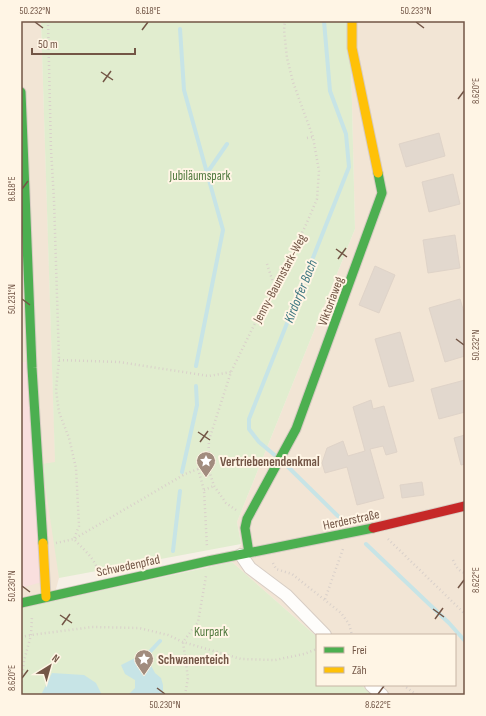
<svg xmlns="http://www.w3.org/2000/svg" width="486" height="716" font-family="'Sofia Sans Condensed',sans-serif">
  <style>
    .residential { fill: #f2e5d5 }
    .medical { fill: #f9dfde }
    .green { fill: #e1edcf }
    .water { fill: #c7e4e6 }
    .lines { fill: none; stroke-linecap: round; stroke-linejoin: round }
    .stream { stroke: #c7e4e6; stroke-width: 4 }
    .building { fill: #e2d8ce; stroke: #dfd3c8 }
    .street-casing { stroke: #d7cdc4; stroke-width: 14 }
    .fast-casing { stroke: #d6cbc2; stroke-width: 11 }
    .slow-casing { stroke: #d6cbc2; stroke-width: 11 }
    .jam-casing { stroke: #d6cbc2; stroke-width: 11 }
    .path { stroke: #d9d0ca; stroke-width: 2.5; stroke-dasharray: 1 3; stroke-linecap: butt }
    .street { stroke: #fefdfb; stroke-width: 12 }
    .fast { stroke: #4caf50; stroke-width: 9 }
    .slow { stroke: #ffc107; stroke-width: 9 }
    .jam { stroke: #c62828; stroke-width: 9 }
    .ticks { fill: none; stroke: #735646; stroke-width: 1.5 }
    .labels { text-anchor: middle; stroke-width: 4; stroke-linejoin: round; paint-order: stroke }
    .park-label { font-size: 13px; fill: #50793e; stroke: #fff5e5 }
    .street-label { font-size: 13px; fill: #735646; stroke: #fff5e5 }
    .poi-label { font-size: 13px; font-weight: bold; fill: #735646; stroke: #fff5e5; text-anchor: start }
    .water-label { font-size: 14px; font-style: italic; fill: #3d7680; stroke: #fff5e5 }
    .neatline { fill: none; stroke: #735646; stroke-width: 1.5 }
    .ticks-label { font-size: 10px; text-anchor: middle; fill: #735646 }
  </style>
  <rect width="100%" height="100%" fill="#f6f0e6"/>
  <!-- residential -->
  <path class="residential" d="M 21,21 L 41,21 L 59,578 L 53,600 L 21,608 Z
    M 350,21 L 465,21 L 465,695 L 373,695 L 361,685 L 455,685 L 455,635 L 317,635 L 317,637 L 232,562 L 241,544 L 237,522 L 355,229 Z"/>
  <!-- medical -->
  <path class="medical" d="M 21,362 L 28,362 L 42,582 L 21,588 Z"/>
  <!-- green -->
  <path class="green" d="M 41,21 L 350,21 L 355,229 L 237,522 L 241,544 L 59,578 L 42,464 L 55,462 Z
    M 232,562 L 317,637 L 317,685 L 361,685 L 373,695 L 21,695 L 21,608 Z"/>
  <!-- water -->
  <path class="water" d="M 146,656 L 155,673 L 161,678 L 163,685 L 163,695 L 128,695 L 135,688 L 135,680 L 125,674 L 121,665 L 133,659 Z
    M 52,673 L 84,675 L 96,683 L 102,695 L 41,695 Z"/>
  <g class="lines">
    <!-- stream -->
    <path class="stream" d="M 180,29 L 184,90 L 207,173
      M 196,366 L 223,230 L 207,173 L 227,144
      M 277,457 L 259,442 L 249,429 L 249,419 L 349,167 L 346,134 L 330,91 L 324,21
      M 283,462 L 345,523
      M 182,472 L 197,405 L 196,386
      M 366,544 L 449,623 L 465,641
      M 173,551 L 180,491
      M 146,656 L 160,641"/>
  </g>
  <!-- building -->
  <path class="building" d="M 439,133 L 445,156 L 406,167 L 399,144 Z
    M 453,174 L 460,204 L 429,212 L 422,182 Z
    M 455,235 L 460,268 L 428,273 L 423,240 Z
    M 375,266 L 395,275 L 379,313 L 359,305 Z
    M 460,299 L 465,316 L 465,356 L 445,362 L 429,308 Z
    M 400,332 L 414,381 L 389,387 L 375,339 Z
    M 465,380 L 465,412 L 439,419 L 431,389 Z
    M 371,400 L 373,409 L 384,406 L 397,452 L 386,455 L 383,446 L 370,449 L 384,498 L 357,505 L 347,467 L 325,473 L 322,463 L 327,448 L 343,441 L 348,456 L 365,451 L 353,407 Z
    M 465,435 L 465,464 L 461,465 L 454,438 Z
    M 422,482 L 424,495 L 402,498 L 400,485 Z"/>
  <g class="lines">
    <defs>
      <path id="street" d="M 241,555 L 250,568 L 286,595 L 325,635
        M 371,685 L 382,695"/>
      <path id="fast" d="M 21,92 L 32,368 L 43,543
        M 249,553 L 245,528 L 247,519 L 296,429 L 382,193 L 378,173
        M 21,603 L 208,561 L 373,528"/>
      <path id="slow" d="M 352,21 L 352,48 L 378,173
        M 43,543 L 46,597"/>
      <path id="jam" d="M 373,528 L 465,506"/>
    </defs>
    <!-- street casing -->
    <use href="#street" class="street-casing"/>
    <!-- fast casing -->
    <use href="#fast" class="fast-casing"/>
    <!-- slow casing -->
    <use href="#slow" class="slow-casing"/>
    <!-- jam casing -->
    <use href="#jam" class="jam-casing"/>
    <!-- path -->
    <path class="path" d="M 48,21 L 51,150 L 54,200 L 59,360 L 56,390 L 59,412 L 69,438 L 76,468 L 79,526 L 74,539 C 82,548 96,559 98,572
      M 307,138 L 313,137
      M 267,264 L 274,285
      M 59,360 L 119,362 L 209,376 L 231,372
      M 198,469 L 204,490 L 207,547
      M 204,490 L 214,486
      M 236,510 L 226,503 L 214,486 L 208,467 L 209,440 L 231,372 L 261,311 L 305,227 L 317,199 L 319,171 L 313,137 L 293,82 L 287,58 L 284,30 L 285,21
      M 388,539 L 465,614
      M 56,543 L 74,539 L 185,474 L 198,469 L 208,467
      M 453,560 C 456,566 458,571 465,573
      M 273,563 L 276,569 L 292,574 L 341,613 L 349,624 L 352,635
      M 325,599 L 343,549
      M 21,637 L 31,635 L 92,627 L 139,628 L 168,635 L 183,642 L 241,659 L 275,660 L 304,654 L 317,649
      M 403,685 L 417,695
      M 21,686 L 24,661 L 31,635 L 32,616
      M 185,695 L 188,678 L 183,642 L 198,622 L 206,576"/>
    <!-- street -->
    <use href="#street" class="street"/>
    <!-- fast -->
    <use href="#fast" class="fast"/>
    <!-- slow -->
    <use href="#slow" class="slow"/>
    <!-- jam -->
    <use href="#jam" class="jam"/>
  </g>
  <!-- ticks -->
  <path class="ticks" d="M 35,22 L 43,28M 416,22 L 424,28M 142,30 L 148,22M 101,72 L 113,80M 103,82 L 111,71M 458,99 L 464,91M 22,189 L 28,181M 336,249 L 347,257M 338,259 L 346,248M 22,299 L 30,305M 456,339 L 464,345M 198,432 L 210,440M 200,442 L 208,431M 22,586 L 30,592M 458,588 L 464,580M 433,609 L 444,617M 60,615 L 72,623M 435,619 L 443,608M 62,625 L 70,614M 22,678 L 28,670M 157,688 L 165,694M 378,694 L 384,686"/>
  <!-- icons -->
  <defs>
    <symbol id="sight-pin" viewBox="-11 -11 22 30"><path d="M0 17L-7.5 6A9.5 9.5 0 1 1 7.5 6Z" fill="#a18c7e" stroke="#fff5e5"/><path d="M0-6L1.8-2.2L6-1.7L2.9 1.2L3.7 5.4L0 3.3L-3.7 5.4L-2.9 1.2L-6-1.7L-1.8-2.2Z" fill="#fff"/></symbol>
  </defs>
  <g fill-rule="evenodd">
    <use href="#sight-pin" x="195" y="450" width="22" height="30"/>
    <use href="#sight-pin" x="133" y="648" width="22" height="30"/>
  </g>
  <g class="labels">
    <!-- park labels -->
    <g class="park-label">
      <text x="200" y="180">Jubiläumspark</text>
      <text x="211" y="636">Kurpark</text>
    </g>
    <!-- street labels -->
    <g class="street-label">
      <text transform="translate(279 278) rotate(-62)" y="5">Jenny-Baumstark-Weg</text>
      <text transform="translate(330 301) rotate(-70)" y="5">Viktoriaweg</text>
      <text transform="translate(351 519) rotate(-12)" y="5">Herderstraße</text>
      <text transform="translate(128 565) rotate(-12)" y="5">Schwedenpfad</text>
    </g>
    <!-- poi labels -->
    <g class="poi-label">
      <text x="220" y="466">Vertriebenendenkmal</text>
      <text x="158" y="664">Schwanenteich</text>
    </g>
    <!-- water labels -->
    <g class="water-label">
      <text transform="translate(300 291) rotate(-68)" y="5">Kirdorfer Bach</text>
    </g>
  </g>
  <!-- border -->
  <rect width="486" height="716" fill="none" stroke="#fff5e5" stroke-width="44"/>
  <!-- legend -->
  <rect x="316" y="634" width="140" height="52" fill="#fff5e5" stroke="#c7b5a5"/>
  <rect x="324" y="647" width="20" height="6" fill="#4caf50" stroke="#c7b5a5"/>
  <text x="352" y="654" font-size="12" fill="#735646">Frei</text>
  <rect x="324" y="667" width="20" height="6" fill="#ffc107" stroke="#c7b5a5"/>
  <text x="352" y="674" font-size="12" fill="#735646">Zäh</text>
  <!-- north arrow -->
  <g transform="translate(50 666) rotate(37)" stroke="#fff5e5" stroke-width="3" paint-order="stroke">
  <path d="M0-3L7 15L0 10L-7 15Z" fill="#735646"/>
  <text y="-6" font-size="11" font-weight="bold" text-anchor="middle" fill="#735646">N</text>
  </g>
  <!-- scale -->
  <path d="M32 48v6h103v-6" fill="none" stroke="#735646" stroke-width="2"/>
  <text x="38" y="48" font-size="12" fill="#735646" stroke="#fff5e5" stroke-width="3" paint-order="stroke">50 m</text>
  <rect x="22" y="22" width="442" height="672" class="neatline"/>
  <g class="ticks-label">
    <text x="35" y="14">50.232°N</text>
    <text x="148" y="14">8.618°E</text>
    <text x="416" y="14">50.233°N</text>
    <text transform="translate(475 91) rotate(-90)" y="4">8.620°E</text>
    <text transform="translate(11 189) rotate(-90)" y="4">8.618°E</text>
    <text transform="translate(11 299) rotate(-90)" y="4">50.231°N</text>
    <text transform="translate(475 345) rotate(-90)" y="4">50.232°N</text>
    <text transform="translate(475 580) rotate(-90)" y="4">8.622°E</text>
    <text transform="translate(11 586) rotate(-90)" y="4">50.230°N</text>
    <text transform="translate(11 678) rotate(-90)" y="4">8.620°E</text>
    <text x="165" y="708">50.230°N</text>
    <text x="378" y="708">8.622°E</text>
  </g>
</svg>
